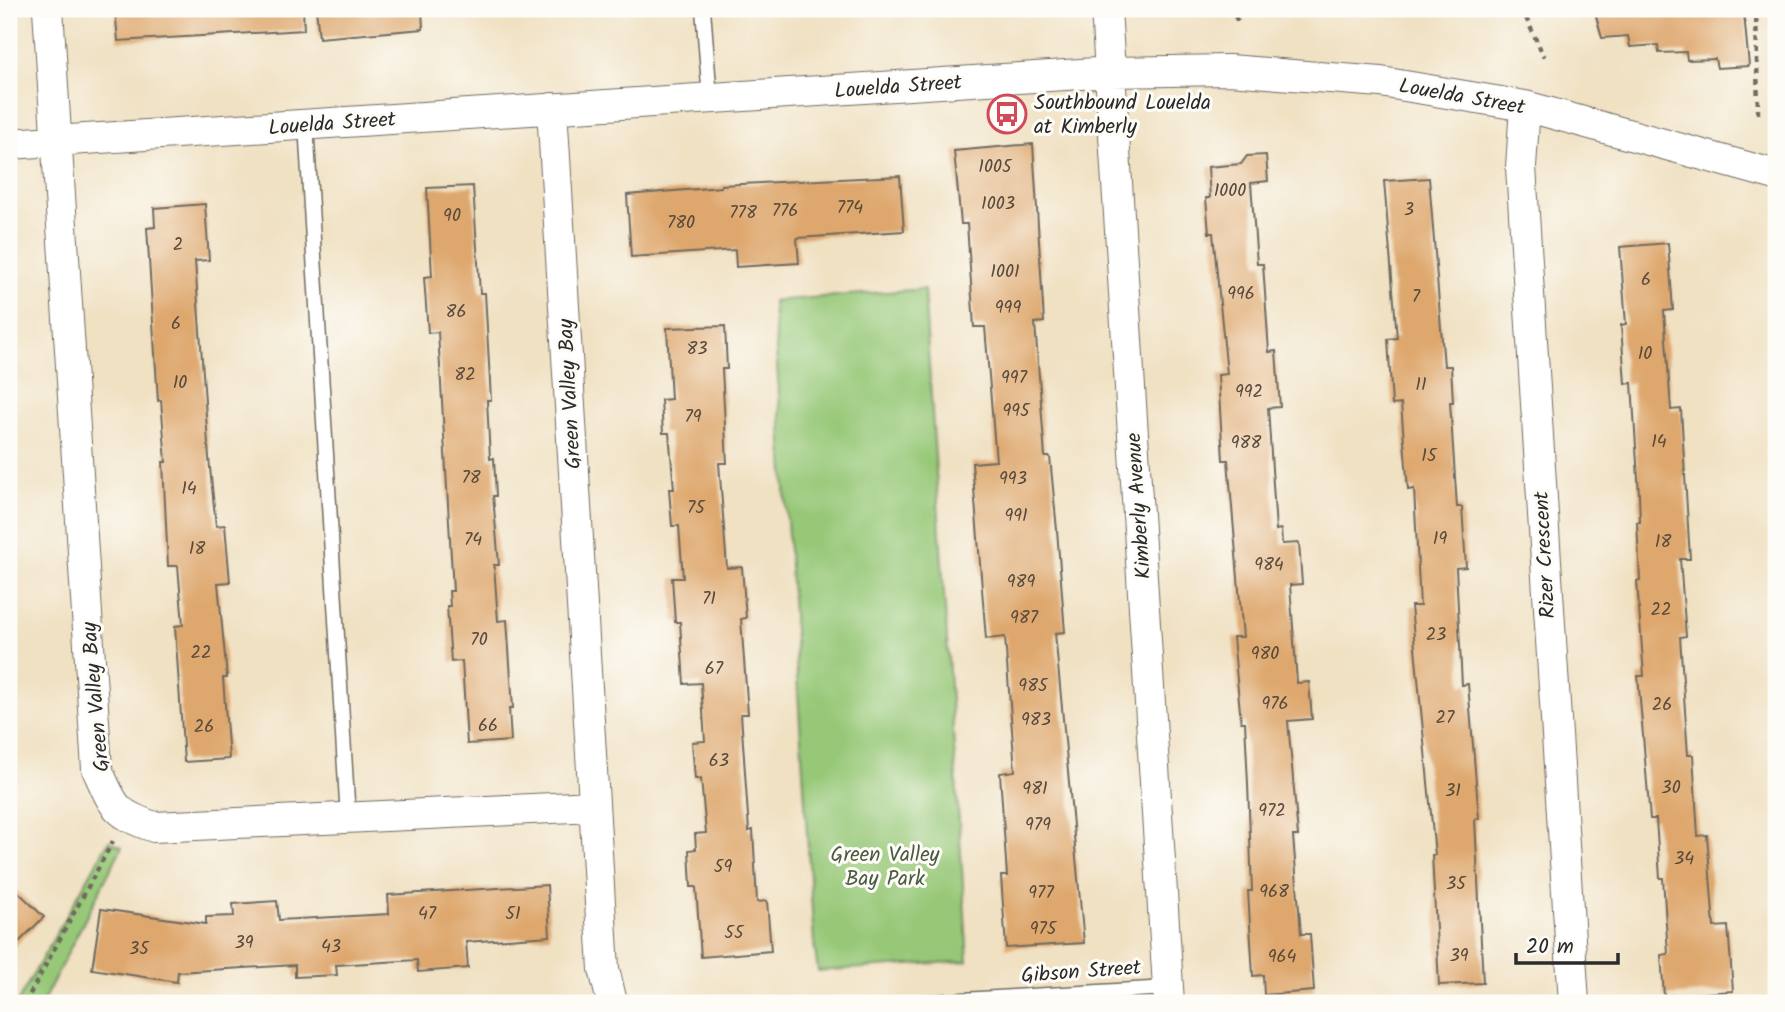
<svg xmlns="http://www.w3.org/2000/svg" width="1785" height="1012" font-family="Kalam,sans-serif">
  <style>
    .green { fill: #96c877; stroke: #607a51; stroke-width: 2 }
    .building { fill: #dea76d }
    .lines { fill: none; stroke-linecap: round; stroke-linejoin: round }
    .lane-casing { stroke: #706b60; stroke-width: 17 }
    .street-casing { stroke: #706b60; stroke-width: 32 }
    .path { stroke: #706b60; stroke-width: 4.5; stroke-dasharray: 5 5; stroke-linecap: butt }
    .lane { stroke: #fff; stroke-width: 14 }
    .street { stroke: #fff; stroke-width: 30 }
    .labels { text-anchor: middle; stroke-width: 6; stroke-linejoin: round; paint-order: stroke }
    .number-label { font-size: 18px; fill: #584a3c }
    .street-label { font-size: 21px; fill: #2b2b2b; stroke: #fdfcf7 }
    .poi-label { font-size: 21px; fill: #2b2b2b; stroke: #fdfcf7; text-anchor: start }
    .park-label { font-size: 21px; fill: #4b5a42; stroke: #fdfcf7 }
  </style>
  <rect width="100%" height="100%" fill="#fdfcf7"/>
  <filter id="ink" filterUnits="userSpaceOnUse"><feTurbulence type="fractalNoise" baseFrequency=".0143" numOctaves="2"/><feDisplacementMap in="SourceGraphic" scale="14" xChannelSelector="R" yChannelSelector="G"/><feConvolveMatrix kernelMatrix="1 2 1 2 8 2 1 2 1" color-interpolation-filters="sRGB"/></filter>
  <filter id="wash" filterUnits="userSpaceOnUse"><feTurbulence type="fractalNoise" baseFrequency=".00686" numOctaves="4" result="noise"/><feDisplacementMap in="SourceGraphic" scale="28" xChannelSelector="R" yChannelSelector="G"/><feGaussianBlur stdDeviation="1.57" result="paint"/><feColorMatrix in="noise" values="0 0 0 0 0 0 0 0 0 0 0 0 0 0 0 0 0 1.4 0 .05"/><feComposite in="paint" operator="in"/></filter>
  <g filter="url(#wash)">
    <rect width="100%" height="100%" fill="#f0e1c3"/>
    <!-- green -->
    <path class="green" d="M 924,289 L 968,961 L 818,971 L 814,943 L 773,301 Z
      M 109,841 L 122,847 L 42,1003 L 17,1003 Z"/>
    <g id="blocks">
      <!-- building -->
      <path class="building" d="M 115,9 L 303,9 L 304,30 L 118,41 Z
        M 316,9 L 422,9 L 423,29 L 319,38 Z
        M 1594,9 L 1715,9 L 1714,15 L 1744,14 L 1749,66 L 1717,68 L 1715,59 L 1687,60 L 1686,52 L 1659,53 L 1658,45 L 1630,47 L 1628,36 L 1602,38 Z
        M 1033,144 L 1044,322 L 1035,323 L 1045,457 L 1050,457 L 1057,530 L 1065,632 L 1055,633 L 1084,943 L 1006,948 L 1001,876 L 1007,876 L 1000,773 L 1015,771 L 1005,637 L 986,639 L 972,463 L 996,461 L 985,327 L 974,327 L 967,224 L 961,224 L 954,151 Z
        M 1266,155 L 1268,181 L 1251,183 L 1257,264 L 1263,264 L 1269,352 L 1276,351 L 1280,407 L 1268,408 L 1276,530 L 1281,529 L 1282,544 L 1299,543 L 1302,584 L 1290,585 L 1297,683 L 1309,682 L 1312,719 L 1288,721 L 1298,836 L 1293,836 L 1301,934 L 1310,934 L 1314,991 L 1264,995 L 1263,975 L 1253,976 L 1248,891 L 1252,891 L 1248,784 L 1245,722 L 1241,722 L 1233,637 L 1243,637 L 1228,460 L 1223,460 L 1218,375 L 1227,374 L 1213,233 L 1209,233 L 1206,198 L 1210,198 L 1208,167 L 1241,164 L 1247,156 Z
        M 900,176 L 904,231 L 797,238 L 799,263 L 736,267 L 735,250 L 631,257 L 627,195 L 721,187 L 721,185 Z
        M 1429,178 L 1444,366 L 1451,366 L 1453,402 L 1450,402 L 1457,507 L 1462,507 L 1466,567 L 1456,568 L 1462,685 L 1468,684 L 1479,819 L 1475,819 L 1483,983 L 1439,985 L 1432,855 L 1435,855 L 1411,606 L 1420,606 L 1414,489 L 1408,490 L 1401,404 L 1392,405 L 1388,339 L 1397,338 L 1384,181 Z
        M 473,186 L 480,293 L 485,293 L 487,328 L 491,400 L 487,400 L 490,459 L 494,458 L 496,496 L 493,496 L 499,565 L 494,565 L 498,621 L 507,620 L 513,708 L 509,708 L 511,741 L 467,744 L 462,661 L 451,662 L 447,606 L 450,606 L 449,591 L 453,591 L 438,332 L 428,333 L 424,277 L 432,276 L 427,188 Z
        M 205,204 L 209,260 L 195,261 L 209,458 L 216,526 L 225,525 L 230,582 L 218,583 L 227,678 L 223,678 L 229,759 L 184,762 L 175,626 L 183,625 L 178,566 L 168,566 L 163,462 L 166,462 L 161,400 L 158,401 L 147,228 L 155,227 L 154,208 Z
        M 1668,243 L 1673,310 L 1664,311 L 1671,410 L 1681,409 L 1690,559 L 1680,559 L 1686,636 L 1680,637 L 1688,755 L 1693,755 L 1698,836 L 1707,835 L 1714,927 L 1728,926 L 1733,991 L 1664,996 L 1661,955 L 1668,954 L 1663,878 L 1660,878 L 1656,819 L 1650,819 L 1638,676 L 1644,676 L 1637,581 L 1640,580 L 1637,522 L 1640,522 L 1639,495 L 1632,383 L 1625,384 L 1621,325 L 1626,324 L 1620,247 Z
        M 725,326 L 727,369 L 722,369 L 727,463 L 719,463 L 727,568 L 742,567 L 746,618 L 741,619 L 748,714 L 741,714 L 749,831 L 753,830 L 757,902 L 767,901 L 771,951 L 701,957 L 696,887 L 691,887 L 689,850 L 696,849 L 695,834 L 706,833 L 701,779 L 695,779 L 692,742 L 705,741 L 701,683 L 684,684 L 680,622 L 675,622 L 672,578 L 683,578 L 679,526 L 672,526 L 669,489 L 674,489 L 669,433 L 663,433 L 661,400 L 671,399 L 667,328 Z
        M 9,883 L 44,917 L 9,952 Z
        M 547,885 L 550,936 L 466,942 L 468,968 L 418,972 L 417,960 L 336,965 L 337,975 L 295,977 L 295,965 L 178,972 L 177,982 L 92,969 L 101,909 L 206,924 L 206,917 L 234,916 L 233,904 L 277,901 L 279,920 L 389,914 L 388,895 Z"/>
    </g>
  </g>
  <g filter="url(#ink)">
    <use href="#blocks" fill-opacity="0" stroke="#706b60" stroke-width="2"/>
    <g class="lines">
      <defs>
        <path id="lane" d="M 703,9 L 710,99
          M 306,124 L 348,818
          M 912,1003 L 1168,988"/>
        <path id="street" d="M 48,9 L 97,769 C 114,807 114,813 154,827 L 594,806
          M 1106,9 L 1169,1003
          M 1525,106 L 1521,167 L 1574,1003
          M 552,108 L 604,969 L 612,1002
          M 9,144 L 1111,72 L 1229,70 L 1381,82 L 1525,106 L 1776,175"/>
      </defs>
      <!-- lane casing -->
      <use href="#lane" class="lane-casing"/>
      <!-- street casing -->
      <use href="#street" class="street-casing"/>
      <!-- path -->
      <path class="path" d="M 1229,9 L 1238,21
        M 1522,9 L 1544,57
        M 1756,9 L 1758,114
        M 25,1003 L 113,841"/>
      <!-- lane -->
      <use href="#lane" class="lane"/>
      <!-- street -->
      <use href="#street" class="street"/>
    </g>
  </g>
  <!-- icons -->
  <defs>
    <symbol id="bus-ring" viewBox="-11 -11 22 22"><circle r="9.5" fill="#fdfcf7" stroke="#d1495b" stroke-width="1.5"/><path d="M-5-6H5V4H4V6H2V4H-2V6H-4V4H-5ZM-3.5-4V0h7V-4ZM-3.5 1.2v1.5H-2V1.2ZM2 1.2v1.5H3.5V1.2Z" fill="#d1495b"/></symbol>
  </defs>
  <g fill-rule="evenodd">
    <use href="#bus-ring" x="985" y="92" width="44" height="44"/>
  </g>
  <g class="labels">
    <!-- number labels -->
    <g class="number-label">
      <text x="995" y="172">1005</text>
      <text x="1230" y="196">1000</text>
      <text x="998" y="209">1003</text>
      <text x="850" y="213">774</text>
      <text x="1409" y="215">3</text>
      <text x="785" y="216">776</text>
      <text x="743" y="218">778</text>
      <text x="452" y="221">90</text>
      <text x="681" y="228">780</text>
      <text x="178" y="250">2</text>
      <text x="1005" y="277">1001</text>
      <text x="1646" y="285">6</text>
      <text x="1241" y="299">996</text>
      <text x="1416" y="302">7</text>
      <text x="1008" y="313">999</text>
      <text x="456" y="317">86</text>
      <text x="176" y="329">6</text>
      <text x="697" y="354">83</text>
      <text x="1645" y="359">10</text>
      <text x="465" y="380">82</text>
      <text x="1014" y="383">997</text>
      <text x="180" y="388">10</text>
      <text x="1421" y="390">11</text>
      <text x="1249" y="397">992</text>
      <text x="1016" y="416">995</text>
      <text x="693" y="422">79</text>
      <text x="1659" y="447">14</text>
      <text x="1246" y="448">988</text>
      <text x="1429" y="461">15</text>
      <text x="471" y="483">78</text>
      <text x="1013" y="484">993</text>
      <text x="189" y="494">14</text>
      <text x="696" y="513">75</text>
      <text x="1016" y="521">991</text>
      <text x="1440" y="544">19</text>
      <text x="473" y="545">74</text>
      <text x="1663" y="547">18</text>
      <text x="197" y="554">18</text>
      <text x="1269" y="570">984</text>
      <text x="1021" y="587">989</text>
      <text x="709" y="604">71</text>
      <text x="1661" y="615">22</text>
      <text x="1024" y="623">987</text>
      <text x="1436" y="640">23</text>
      <text x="479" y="645">70</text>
      <text x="201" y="658">22</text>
      <text x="1265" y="659">980</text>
      <text x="714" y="674">67</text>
      <text x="1033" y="691">985</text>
      <text x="1275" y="709">976</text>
      <text x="1662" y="710">26</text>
      <text x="1445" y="723">27</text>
      <text x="1036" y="725">983</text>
      <text x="488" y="731">66</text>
      <text x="204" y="732">26</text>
      <text x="719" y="766">63</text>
      <text x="1671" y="793">30</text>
      <text x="1035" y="794">981</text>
      <text x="1453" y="796">31</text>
      <text x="1272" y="816">972</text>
      <text x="1038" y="830">979</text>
      <text x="1684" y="864">34</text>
      <text x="723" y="872">59</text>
      <text x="1456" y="889">35</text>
      <text x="1274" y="897">968</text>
      <text x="1041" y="898">977</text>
      <text x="427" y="919">47</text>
      <text x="513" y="919">51</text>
      <text x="1043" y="934">975</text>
      <text x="734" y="938">55</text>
      <text x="244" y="948">39</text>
      <text x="331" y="952">43</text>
      <text x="139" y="954">35</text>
      <text x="1459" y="961">39</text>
      <text x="1282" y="962">964</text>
    </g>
    <!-- street labels -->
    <g class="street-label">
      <text transform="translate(898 86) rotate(-4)" y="7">Louelda Street</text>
      <text transform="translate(1462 96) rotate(10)" y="7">Louelda Street</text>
      <text transform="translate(332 123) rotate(-4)" y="7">Louelda Street</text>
      <text transform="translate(569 394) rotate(-93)" y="7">Green Valley Bay</text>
      <text transform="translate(1138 506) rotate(-94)" y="7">Kimberly Avenue</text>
      <text transform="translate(1544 555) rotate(-93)" y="7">Rizer Crescent</text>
      <text transform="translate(95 697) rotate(-95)" y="7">Green Valley Bay</text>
      <text transform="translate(1081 971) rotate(-4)" y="7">Gibson Street</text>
    </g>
    <!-- poi labels -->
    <g class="poi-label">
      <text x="1034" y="109">Southbound Louelda<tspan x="1034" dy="24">at Kimberly</tspan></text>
    </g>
    <!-- park labels -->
    <g class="park-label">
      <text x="885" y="861">Green Valley<tspan x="885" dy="24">Bay Park</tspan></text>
    </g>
  </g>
  <!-- margin -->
  <rect width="1785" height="1012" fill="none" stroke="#fdfcf7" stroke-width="35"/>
  <!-- scale -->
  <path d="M1516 953v10h102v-10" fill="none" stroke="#2b2b2b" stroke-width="3.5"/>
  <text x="1526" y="953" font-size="21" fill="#2b2b2b" stroke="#fdfcf7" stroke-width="5" paint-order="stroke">20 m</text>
</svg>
